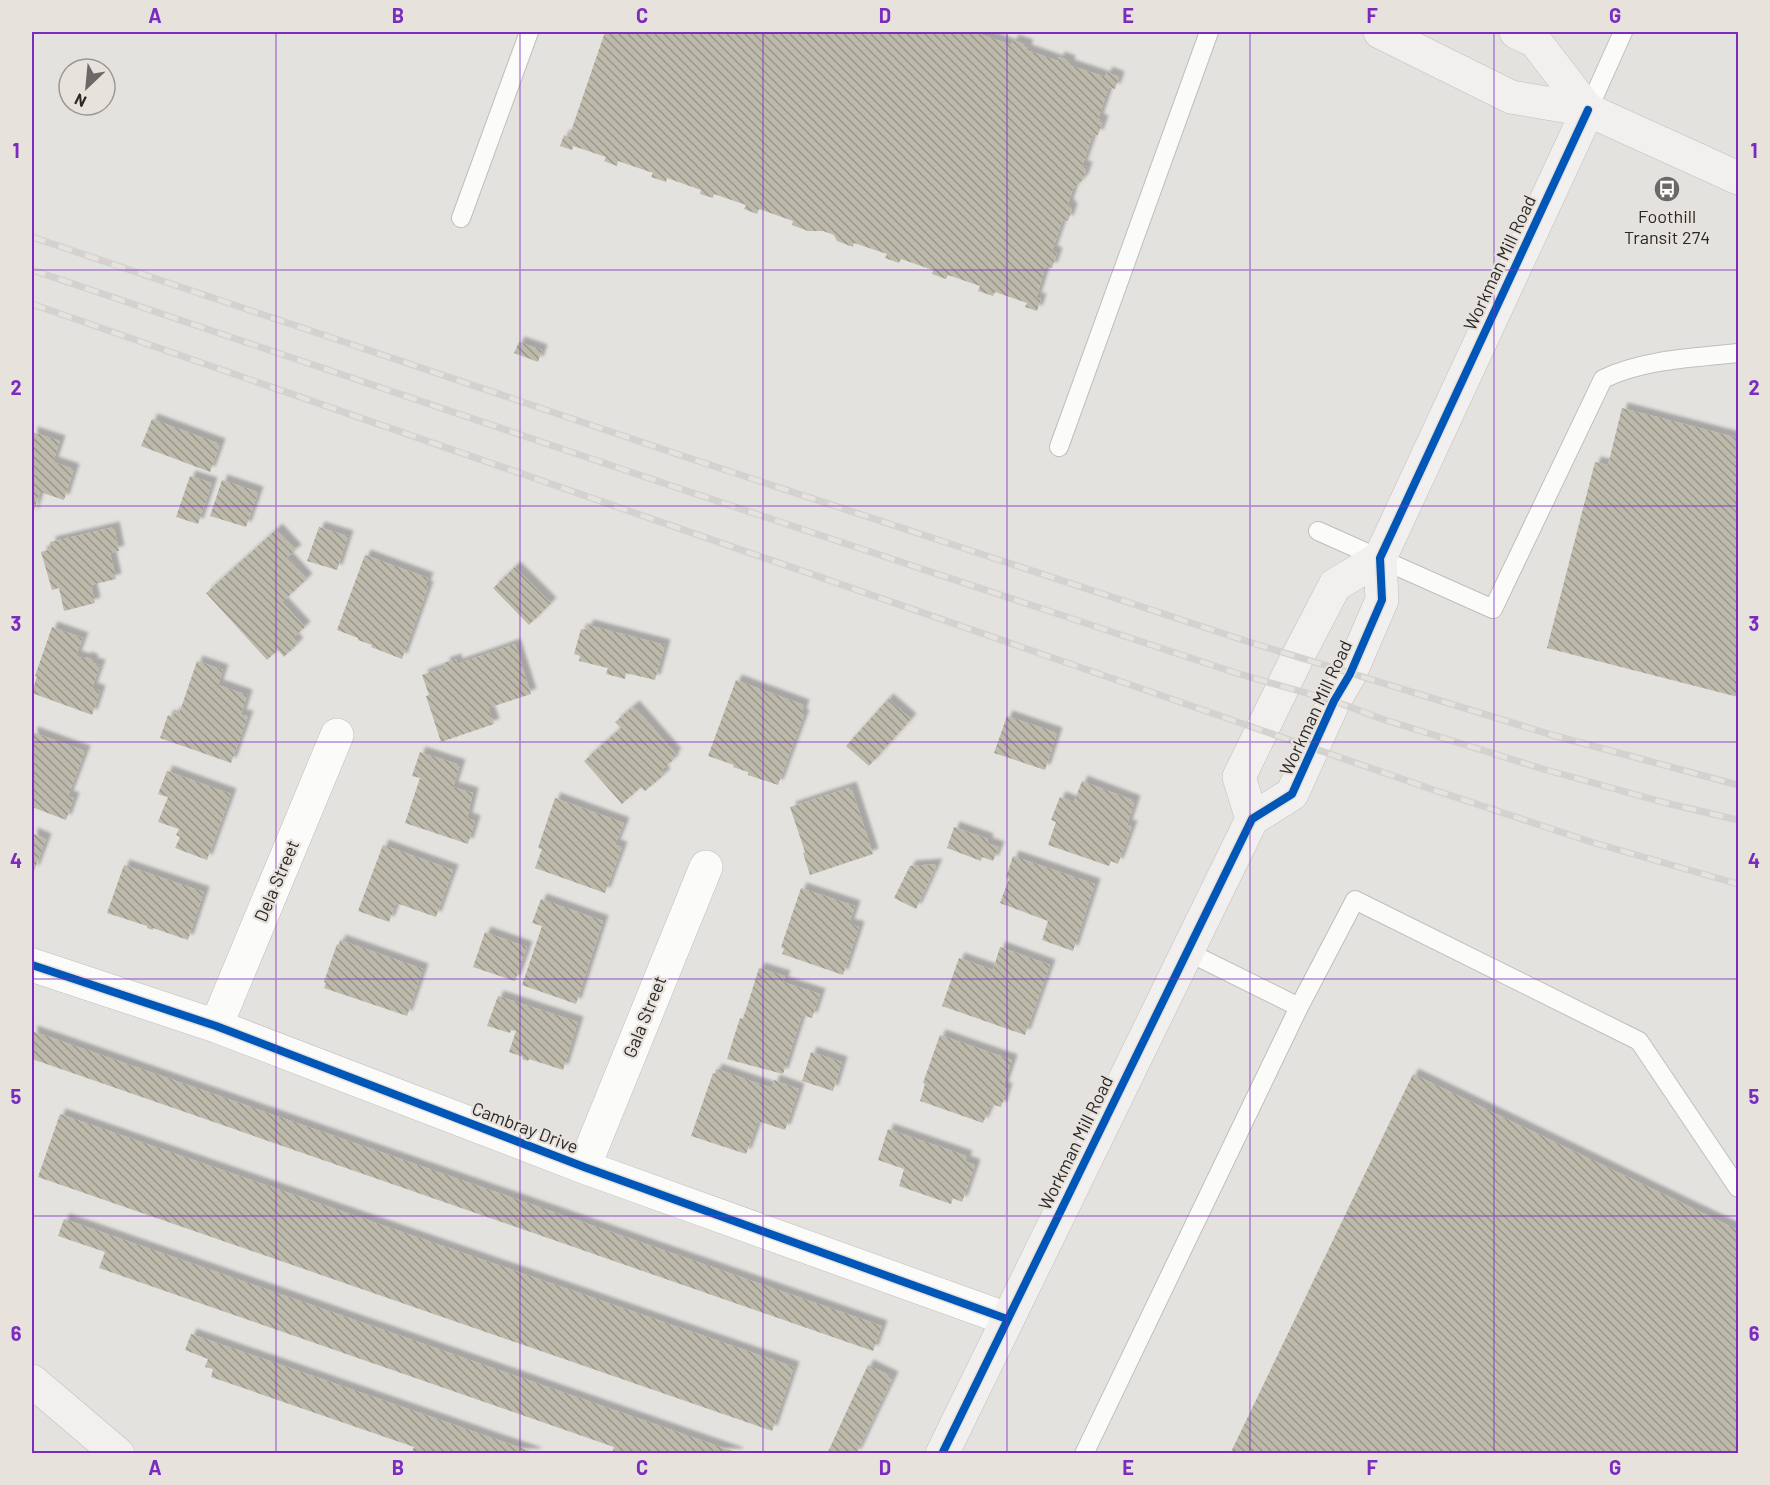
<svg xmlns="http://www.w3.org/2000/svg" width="1770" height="1485" font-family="Barlow,sans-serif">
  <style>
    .building { fill: url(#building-back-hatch); filter: url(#shadow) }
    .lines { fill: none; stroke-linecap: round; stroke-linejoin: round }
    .lane-casing { stroke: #c0bebb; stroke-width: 20 }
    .street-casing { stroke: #c0bebb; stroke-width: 34 }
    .secondary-casing { stroke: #c0bebb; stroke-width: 34 }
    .lane { stroke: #fbfbfa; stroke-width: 18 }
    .street { stroke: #fbfbfa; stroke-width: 33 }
    .secondary { stroke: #f2f0ee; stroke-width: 33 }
    .rail-casing { stroke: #d3d2d1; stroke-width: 7 }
    .rail { stroke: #e7e2dc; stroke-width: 4.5; stroke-dasharray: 14; stroke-linecap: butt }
    .cycleway-casing { stroke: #e7e2dc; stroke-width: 11 }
    .cycleway { stroke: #0057b8; stroke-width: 8 }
    .grid { fill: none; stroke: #7b2cbf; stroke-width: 1.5; stroke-opacity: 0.55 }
    .labels { text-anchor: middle; stroke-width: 4.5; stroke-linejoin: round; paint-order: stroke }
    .poi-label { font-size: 18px; fill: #2a2826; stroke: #e7e2dc }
    .street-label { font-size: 18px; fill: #2a2826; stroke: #e7e2dc }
    .neatline { fill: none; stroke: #7b2cbf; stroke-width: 2 }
    .grid-label { font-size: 20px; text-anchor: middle; font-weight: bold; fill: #7b2cbf }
  </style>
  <defs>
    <pattern id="building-back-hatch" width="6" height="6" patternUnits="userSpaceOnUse" patternTransform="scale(1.5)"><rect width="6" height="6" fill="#bdbaab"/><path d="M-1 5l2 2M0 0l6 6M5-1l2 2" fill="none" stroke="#9a978b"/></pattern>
    <filter id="shadow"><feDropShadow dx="5.5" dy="-5.5" stdDeviation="1.5" flood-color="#0004"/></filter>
  </defs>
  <rect width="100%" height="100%" fill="#e4e2df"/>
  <!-- building -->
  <path class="building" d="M 605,32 L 980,32 L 980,34 L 1011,45 L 1013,40 L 1028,45 L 1026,50 L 1058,61 L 1059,57 L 1070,61 L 1069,65 L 1105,77 L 1107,72 L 1119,77 L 1115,89 L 1109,87 L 1098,119 L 1103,121 L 1098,135 L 1093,134 L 1082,166 L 1087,167 L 1083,179 L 1073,189 L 1068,204 L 1072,209 L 1068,221 L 1063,219 L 1052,251 L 1057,253 L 1052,268 L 1046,266 L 1036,298 L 1041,299 L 1037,311 L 1025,307 L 1027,303 L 995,292 L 993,296 L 978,291 L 980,286 L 948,275 L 946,279 L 932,274 L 933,270 L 901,259 L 899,263 L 885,258 L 887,254 L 854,243 L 853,247 L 837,241 L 834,235 L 823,231 L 808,231 L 792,225 L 793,221 L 759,209 L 757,214 L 744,209 L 746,205 L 714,194 L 713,198 L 700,194 L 701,190 L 667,178 L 666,182 L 651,177 L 653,173 L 618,161 L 617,166 L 604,161 L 606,157 L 573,146 L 572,150 L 560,146 L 564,135 L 569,137 Z
    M 519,342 L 542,350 L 538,362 L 514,353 Z
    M 1622,408 L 1738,438 L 1738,697 L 1547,648 L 1595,462 L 1608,465 Z
    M 152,419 L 220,444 L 210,472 L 141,446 Z
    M 32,432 L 60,441 L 53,462 L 74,469 L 64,500 L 40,492 L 32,517 Z
    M 190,476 L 212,483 L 198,524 L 176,517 Z
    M 222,480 L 258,492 L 246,527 L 210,516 Z
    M 114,527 L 119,551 L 110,553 L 116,579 L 91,585 L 95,603 L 64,611 L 59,588 L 52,590 L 41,552 L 51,549 L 50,542 Z
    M 319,527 L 348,536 L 337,570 L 307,561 Z
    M 277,529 L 296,550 L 287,557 L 307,579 L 282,602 L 305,627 L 293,638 L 298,643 L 284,657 L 278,650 L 267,660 L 206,593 Z
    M 365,555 L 428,578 L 425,586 L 428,587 L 402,659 L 371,647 L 372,645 L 358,640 L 358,638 L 337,630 Z
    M 515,567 L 551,603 L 529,625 L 493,588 Z
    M 588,625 L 665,645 L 655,680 L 626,673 L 625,679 L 606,674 L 608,668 L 579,661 L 580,656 L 574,654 L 581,629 L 586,630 Z
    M 52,627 L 83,638 L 76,656 L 85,659 L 86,657 L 93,660 L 92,663 L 100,665 L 92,688 L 100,691 L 92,715 L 32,693 L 37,676 L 35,676 Z
    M 515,644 L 531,694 L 488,708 L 494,724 L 441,742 L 426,696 L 429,695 L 422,675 L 445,667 L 444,663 L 456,659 L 457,664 Z
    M 197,661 L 223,670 L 218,685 L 247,695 L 241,715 L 248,716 L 231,763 L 160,738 L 168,715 L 173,717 L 175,712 L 179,714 Z
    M 736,680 L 804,705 L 801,714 L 804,715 L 778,785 L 748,775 L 748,772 L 733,767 L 734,765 L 708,756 Z
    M 888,699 L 911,719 L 869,766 L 846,746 Z
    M 634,706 L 676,754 L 672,758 L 674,759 L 662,770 L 665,774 L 645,791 L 641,787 L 622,804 L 584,761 L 621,728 L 615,722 Z
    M 1007,716 L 1057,733 L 1045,770 L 994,753 Z
    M 32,732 L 85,751 L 68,796 L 74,798 L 66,820 L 32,807 Z
    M 420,752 L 460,765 L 453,787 L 473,793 L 467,818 L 475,821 L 468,844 L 405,823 L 420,778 L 412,776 Z
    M 167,771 L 231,794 L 207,860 L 175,848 L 180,837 L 176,835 L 179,829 L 158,822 L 168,797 L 158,794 Z
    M 1082,781 L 1135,801 L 1127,825 L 1132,826 L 1118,864 L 1111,861 L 1109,866 L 1048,845 L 1056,822 L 1051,820 L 1060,797 L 1074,802 Z
    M 851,787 L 873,854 L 810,875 L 803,853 L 805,852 L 790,807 Z
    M 555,798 L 624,823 L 615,845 L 622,847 L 605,893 L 535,868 L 542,849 L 538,848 Z
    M 954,827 L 988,839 L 987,843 L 999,847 L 993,861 L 982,857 L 981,861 L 947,848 Z
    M 32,833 L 46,839 L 34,871 L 32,870 Z
    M 383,845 L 453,870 L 436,917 L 396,903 L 389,922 L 358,911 Z
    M 1013,856 L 1095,884 L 1073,951 L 1042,940 L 1048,921 L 1000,903 L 1009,879 L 1006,877 Z
    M 937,864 L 916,909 L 894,898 L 910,866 Z
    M 124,865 L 204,892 L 188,940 L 153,928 L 153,930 L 147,928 L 147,926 L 107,913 Z
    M 801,888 L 855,906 L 849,924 L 859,927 L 843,975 L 782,954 L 784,949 L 781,947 Z
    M 541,899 L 603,921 L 576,1004 L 522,985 L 542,926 L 532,923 Z
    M 485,932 L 527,947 L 515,981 L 473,967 Z
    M 340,940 L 423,969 L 407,1016 L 324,988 L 326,983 L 324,982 L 337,944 L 339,945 Z
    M 1000,947 L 1050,965 L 1025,1035 L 942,1006 L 959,958 L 993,970 Z
    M 759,968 L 785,976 L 783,982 L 820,994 L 812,1018 L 802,1015 L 783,1074 L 727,1059 L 740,1018 L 743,1019 Z
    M 498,996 L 578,1022 L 563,1070 L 529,1059 L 528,1061 L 522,1059 L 523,1057 L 509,1052 L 516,1031 L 511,1030 L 510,1033 L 487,1026 Z
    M 32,1031 L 882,1326 L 873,1351 L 32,1059 Z
    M 940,1035 L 1012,1060 L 1003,1087 L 1007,1089 L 1001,1107 L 991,1104 L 983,1123 L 920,1101 L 925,1084 L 923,1083 Z
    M 811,1052 L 842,1062 L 833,1091 L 802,1081 Z
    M 716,1069 L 772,1088 L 774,1080 L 799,1089 L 785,1130 L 758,1121 L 746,1154 L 691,1136 L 713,1073 L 715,1074 Z
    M 1413,1074 L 1738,1230 L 1738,1454 L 1230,1454 Z
    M 60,1114 L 794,1367 L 772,1431 L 38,1177 Z
    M 888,1129 L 967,1156 L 965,1161 L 975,1165 L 962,1202 L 953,1198 L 951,1204 L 899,1186 L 904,1169 L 878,1160 Z
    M 64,1219 L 738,1453 L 738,1454 L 612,1454 L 614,1447 L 99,1268 L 105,1252 L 58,1236 Z
    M 191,1334 L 536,1453 L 536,1454 L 411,1454 L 414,1447 L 211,1377 L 213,1369 L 205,1367 L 208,1359 L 185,1350 Z
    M 868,1365 L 893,1377 L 856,1454 L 827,1454 Z"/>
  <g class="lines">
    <defs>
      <path id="lane" d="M 1588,110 L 1623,32
        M 461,218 L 529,32
        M 1059,447 L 1209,32
        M 1318,531 L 1493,609 L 1603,379 C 1644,359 1694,358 1738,353
        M 1186,951 L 1299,1007 L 1355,900 L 1639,1041 L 1738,1188
        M 1084,1454 L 1299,1007"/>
      <path id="street" d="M 32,965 L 216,1026 L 584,1167 L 1007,1319
        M 216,1026 L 337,735
        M 584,1167 L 706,867"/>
      <path id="secondary" d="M 1380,32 L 1511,97 L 1588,110 L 1738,178
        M 1516,32 L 1535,41 L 1588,110
        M 1252,819 L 1239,777 L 1297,658 L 1335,585 L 1380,558
        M 32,1381 L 118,1454
        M 942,1454 L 1252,819 L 1292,794 L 1334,701 L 1350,674 L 1382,600 L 1380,558 L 1588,110"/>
    </defs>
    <!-- lane casing -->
    <use href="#lane" class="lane-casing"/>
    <!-- street casing -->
    <use href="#street" class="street-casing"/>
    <!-- secondary casing -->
    <use href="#secondary" class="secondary-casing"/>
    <!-- lane -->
    <use href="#lane" class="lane"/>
    <!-- street -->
    <use href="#street" class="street"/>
    <!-- secondary -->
    <use href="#secondary" class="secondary"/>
    <defs>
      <path id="rail" d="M 32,237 L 689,458 L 1249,642 L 1552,735 L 1738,785
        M 32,270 L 681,489 L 1236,673 L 1334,701 L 1382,719 L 1543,769 L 1666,803 L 1738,820
        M 32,304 L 1431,789 L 1591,842 L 1738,884"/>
    </defs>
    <!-- rail casing -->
    <use href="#rail" class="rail-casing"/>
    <!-- rail -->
    <use href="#rail" class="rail"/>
    <defs>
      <path id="cycleway" d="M 32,965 L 216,1026 L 584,1167 L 1007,1319
        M 942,1454 L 1252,819 L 1292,794 L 1334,701 L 1350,674 L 1382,600 L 1380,558 L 1588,110"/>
    </defs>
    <!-- cycleway casing -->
    <use href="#cycleway" class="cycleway-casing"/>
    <!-- cycleway -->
    <use href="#cycleway" class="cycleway"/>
  </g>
  <!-- grid -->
  <path class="grid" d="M 276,32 L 276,1454M 520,32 L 520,1454M 763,32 L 763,1454M 1007,32 L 1007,1454M 1250,32 L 1250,1454M 1494,32 L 1494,1454M 32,270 L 1738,270M 32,506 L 1738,506M 32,742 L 1738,742M 32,979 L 1738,979M 32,1216 L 1738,1216"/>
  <!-- icons -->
  <defs>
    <symbol id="bus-disc" viewBox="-11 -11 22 22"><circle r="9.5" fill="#6b6967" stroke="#e7e2dc"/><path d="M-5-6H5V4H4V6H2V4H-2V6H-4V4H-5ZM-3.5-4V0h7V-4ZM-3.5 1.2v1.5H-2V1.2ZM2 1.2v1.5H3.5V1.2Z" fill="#fff"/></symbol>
  </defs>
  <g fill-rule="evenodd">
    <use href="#bus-disc" x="1652" y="174" width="30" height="30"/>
  </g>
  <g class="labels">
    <!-- poi labels -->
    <g class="poi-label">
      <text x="1667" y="223">Foothill<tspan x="1667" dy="21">Transit 274</tspan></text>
    </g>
    <!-- street labels -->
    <g class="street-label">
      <text transform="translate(1500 263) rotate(-65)" y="6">Workman Mill Road</text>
      <text transform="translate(1316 708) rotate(-65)" y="6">Workman Mill Road</text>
      <text transform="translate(277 881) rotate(-67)" y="6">Dela Street</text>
      <text transform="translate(645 1017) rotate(-68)" y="6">Gala Street</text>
      <text transform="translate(525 1128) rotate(21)" y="6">Cambray Drive</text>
      <text transform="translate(1076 1143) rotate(-64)" y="6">Workman Mill Road</text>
    </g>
  </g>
  <!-- border -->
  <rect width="1770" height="1485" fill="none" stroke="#e7e2dc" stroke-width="66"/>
  <!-- north arrow -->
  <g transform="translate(87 87) rotate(206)"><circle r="28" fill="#e7e2dc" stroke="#9b9893" stroke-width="1.5"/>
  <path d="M0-4.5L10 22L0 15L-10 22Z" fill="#6b6967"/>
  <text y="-9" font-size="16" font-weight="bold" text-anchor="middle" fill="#2a2826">N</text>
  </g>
  <rect x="33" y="33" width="1704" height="1419" class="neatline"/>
  <g class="grid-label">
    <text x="155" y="23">A</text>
    <text x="398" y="23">B</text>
    <text x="642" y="23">C</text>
    <text x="885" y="23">D</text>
    <text x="1128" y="23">E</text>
    <text x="1372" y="23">F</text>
    <text x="1615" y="23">G</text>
    <text x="16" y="158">1</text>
    <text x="1754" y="158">1</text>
    <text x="16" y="395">2</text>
    <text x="1754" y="395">2</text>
    <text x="16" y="631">3</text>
    <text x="1754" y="631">3</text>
    <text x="16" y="868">4</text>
    <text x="1754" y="868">4</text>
    <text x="16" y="1104">5</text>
    <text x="1754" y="1104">5</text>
    <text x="16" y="1341">6</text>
    <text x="1754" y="1341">6</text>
    <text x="155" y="1475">A</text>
    <text x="398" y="1475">B</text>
    <text x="642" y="1475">C</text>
    <text x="885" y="1475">D</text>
    <text x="1128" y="1475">E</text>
    <text x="1372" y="1475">F</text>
    <text x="1615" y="1475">G</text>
  </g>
</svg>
